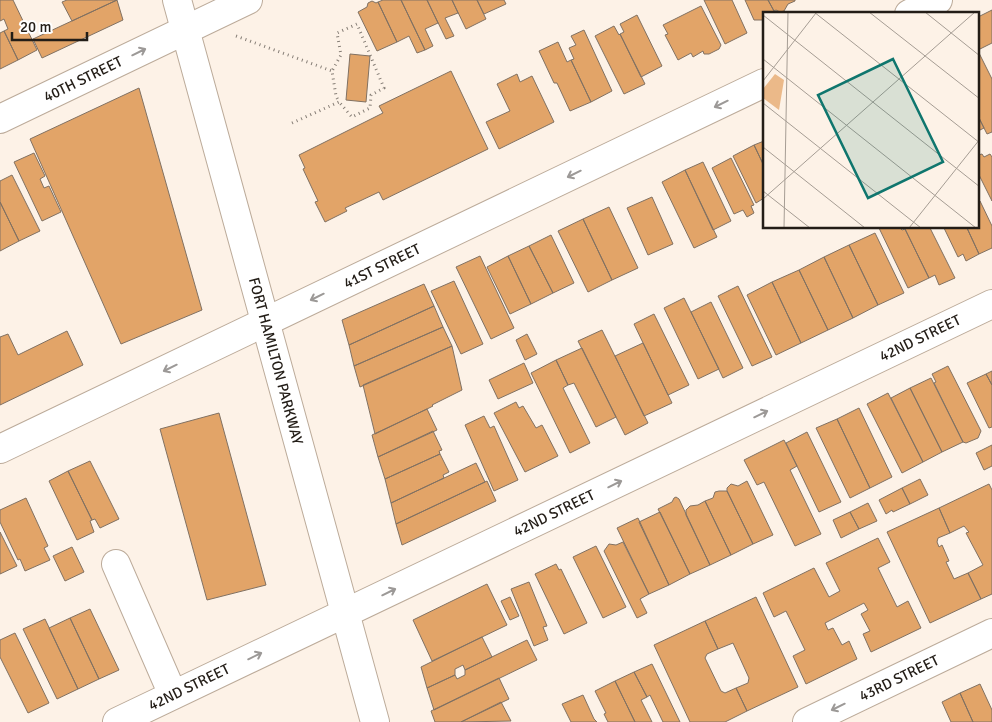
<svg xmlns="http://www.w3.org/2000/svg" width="992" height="722" font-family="Signika,sans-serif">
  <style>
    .building { fill: #e2a468; stroke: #817162 }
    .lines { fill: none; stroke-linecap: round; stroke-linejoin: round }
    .minor-casing { stroke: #bcab9a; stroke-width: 30 }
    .major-casing { stroke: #bcab9a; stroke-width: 30 }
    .path { stroke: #867e76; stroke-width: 3; stroke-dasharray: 1 4; stroke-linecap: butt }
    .minor { stroke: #fff; stroke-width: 28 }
    .major { stroke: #fff; stroke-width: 28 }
    .oneway { stroke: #9c9997 }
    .labels { text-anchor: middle; stroke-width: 4.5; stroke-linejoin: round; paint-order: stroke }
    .street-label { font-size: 15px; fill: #231d17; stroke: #fff }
    .inset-road { fill: none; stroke: #a69d94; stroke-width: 1 }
    .view { fill: #0f766e; fill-opacity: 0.15; stroke: #0f766e; stroke-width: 2.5 }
    .inset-edge { fill: none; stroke: #231d17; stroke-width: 2.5 }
  </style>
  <rect width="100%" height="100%" fill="#fdf2e7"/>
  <!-- building -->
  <path class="building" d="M 0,0 L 13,0 L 37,50 L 18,60 L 4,31 L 8,29 L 4,19 L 0,21 Z
    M 67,0 L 117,0 L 72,21 L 62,2 Z
    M 117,0 L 123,20 L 42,58 L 33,39 Z
    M 383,0 L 401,0 L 425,50 L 417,53 L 409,36 L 397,42 L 378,2 Z
    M 401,0 L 427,0 L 438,23 L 425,29 L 433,46 L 425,50 Z
    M 427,0 L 452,0 L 458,13 L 445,18 L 454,36 L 446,39 Z
    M 452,0 L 477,0 L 486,19 L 466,29 Z
    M 477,0 L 504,0 L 506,4 L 484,14 Z
    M 704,0 L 732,0 L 747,33 L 725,44 Z
    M 745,0 L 768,0 L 774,11 L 764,14 L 764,19 L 763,20 L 754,20 Z
    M 768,0 L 795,0 L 795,1 L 788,4 L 784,11 L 780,12 L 776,10 L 774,11 Z
    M 372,1 L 376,3 L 378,2 L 397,42 L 377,51 L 358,12 L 367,7 L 368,3 Z
    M 701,6 L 721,45 L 719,49 L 709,54 L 704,54 L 703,51 L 693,57 L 691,53 L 678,60 L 665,35 L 668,34 L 663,25 Z
    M 992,10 L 992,43 L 978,50 L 978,17 Z
    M 637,15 L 662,66 L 641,77 L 620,34 L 624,32 L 620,24 Z
    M 614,26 L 619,35 L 620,34 L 645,84 L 624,94 L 595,36 Z
    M 584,30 L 612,91 L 591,102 L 571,60 L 574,59 L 569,48 L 576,45 L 571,36 Z
    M 4,31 L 18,60 L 0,69 L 0,33 Z
    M 558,42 L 567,62 L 571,60 L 591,102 L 570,111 L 557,83 L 554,83 L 539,51 Z
    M 978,51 L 992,79 L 992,132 L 987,134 L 978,116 Z
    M 350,54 L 370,56 L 366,102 L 346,100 Z
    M 451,71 L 488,149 L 383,200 L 379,192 L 345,208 L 347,211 L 325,222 L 315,202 L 318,201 L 303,169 L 305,168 L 299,155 L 383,113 L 379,106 Z
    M 517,74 L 520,82 L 532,76 L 554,122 L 499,149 L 486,122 L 510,111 L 497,84 Z
    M 139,88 L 202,310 L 121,344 L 30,139 Z
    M 978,116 L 984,128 L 978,131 Z
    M 764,141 L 764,166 L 754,145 Z
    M 754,145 L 764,166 L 764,198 L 756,203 L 733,156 Z
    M 34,153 L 45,176 L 40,179 L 44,188 L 49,186 L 61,212 L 42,221 L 14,162 Z
    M 982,154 L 984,157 L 990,154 L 992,157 L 992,201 L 978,173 L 978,155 Z
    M 731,158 L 754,205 L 751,206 L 754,213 L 747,217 L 743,210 L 734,214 L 712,168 Z
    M 703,162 L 731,221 L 713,230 L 685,170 Z
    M 685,170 L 717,237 L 694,248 L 662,182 Z
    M 12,175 L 40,231 L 19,241 L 0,202 L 0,181 Z
    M 652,197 L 673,244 L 648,255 L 627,208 Z
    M 980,201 L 992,226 L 992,248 L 979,254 L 967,228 L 978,228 L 978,202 Z
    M 0,202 L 19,241 L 0,251 Z
    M 609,207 L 638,268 L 612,280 L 583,219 Z
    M 583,219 L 612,280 L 588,292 L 558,231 Z
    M 879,228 L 900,228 L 902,230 L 905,229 L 929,278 L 908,288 Z
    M 907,228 L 930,228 L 955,278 L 939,285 L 935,275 L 929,278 L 905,229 Z
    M 944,228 L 967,228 L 979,254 L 966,261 L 963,254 L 958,257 Z
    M 875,233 L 904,293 L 878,305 L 849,245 Z
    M 551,235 L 574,283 L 553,293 L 529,246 Z
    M 849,245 L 878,305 L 853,318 L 824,257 Z
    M 529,246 L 553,293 L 531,304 L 508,256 Z
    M 480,256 L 514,328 L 491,339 L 456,267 Z
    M 508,256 L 531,304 L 510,314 L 487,267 Z
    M 824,257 L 853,318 L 828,330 L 799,270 Z
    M 799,270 L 828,330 L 801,343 L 772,282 Z
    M 454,281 L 483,344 L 461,354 L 431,291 Z
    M 772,282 L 801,343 L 776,355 L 747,295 Z
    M 424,284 L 434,306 L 349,345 L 342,320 Z
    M 738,286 L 772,357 L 752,366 L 718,296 Z
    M 684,298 L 719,369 L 698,379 L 664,308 Z
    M 711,302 L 743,368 L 723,378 L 691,312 Z
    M 434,306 L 443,327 L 354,366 L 349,345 Z
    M 654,314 L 689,385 L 668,395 L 634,324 Z
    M 443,327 L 452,346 L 360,387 L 354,366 Z
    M 602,330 L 648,423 L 625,435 L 578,341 Z
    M 67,331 L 83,365 L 0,405 L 0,337 L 8,334 L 18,355 Z
    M 527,334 L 537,354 L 525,360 L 516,340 Z
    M 643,343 L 672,403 L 644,416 L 615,356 Z
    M 452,346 L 462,390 L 432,405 L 433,406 L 429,408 L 375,434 L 363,385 Z
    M 582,348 L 616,417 L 596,427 L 574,383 L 568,385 L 556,360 Z
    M 556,360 L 568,385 L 563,388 L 590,443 L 570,453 L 531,373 Z
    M 524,363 L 533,383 L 498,399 L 489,380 Z
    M 948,366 L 981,431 L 978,438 L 966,443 L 963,442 L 934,383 L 936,382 L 932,374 Z
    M 992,371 L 992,385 L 986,374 Z
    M 986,374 L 992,385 L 992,427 L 989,428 L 967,383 Z
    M 931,378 L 963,442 L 942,452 L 910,388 Z
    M 910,388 L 942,452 L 923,462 L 891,398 Z
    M 888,393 L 923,462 L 902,473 L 867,404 Z
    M 516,402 L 519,408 L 523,406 L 536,428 L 542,425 L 558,456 L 525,472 L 494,413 Z
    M 859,408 L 892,477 L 870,488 L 837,419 Z
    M 427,409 L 437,430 L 378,457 L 372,435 Z
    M 219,413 L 266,585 L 207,600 L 160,429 Z
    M 484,416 L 490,428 L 494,426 L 518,480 L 494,491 L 465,425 Z
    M 837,419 L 870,488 L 850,498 L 816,428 Z
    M 433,431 L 442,450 L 439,451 L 440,454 L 385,479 L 378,457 Z
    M 807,432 L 841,502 L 819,512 L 786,443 Z
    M 784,440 L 797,466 L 790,470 L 821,534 L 795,546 L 764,482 L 757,485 L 744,460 Z
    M 992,445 L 992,466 L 984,470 L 976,453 Z
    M 440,454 L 449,472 L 443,475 L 444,478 L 391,503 L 385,479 Z
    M 90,461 L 119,519 L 100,528 L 95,519 L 92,520 L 68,471 Z
    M 476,463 L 485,482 L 396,524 L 391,503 Z
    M 68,471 L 92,520 L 90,521 L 94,532 L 77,540 L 49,481 Z
    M 920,479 L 928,495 L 910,504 L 902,488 Z
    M 487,481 L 496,501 L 402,545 L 396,524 Z
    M 747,481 L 773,535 L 753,544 L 727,491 L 727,488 L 731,484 L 738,486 Z
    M 989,484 L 992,490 L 992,594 L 981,599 L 968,573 L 983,565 L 966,533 L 969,532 L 964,526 L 950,533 L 939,508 Z
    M 902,488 L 910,504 L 893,512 L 892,510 L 886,514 L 879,500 Z
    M 719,491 L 727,491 L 753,544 L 731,555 L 705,501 L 713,498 L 715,492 Z
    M 676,497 L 679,499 L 710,565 L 690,574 L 658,509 L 672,502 L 674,498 Z
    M 26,498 L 48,546 L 44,548 L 50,560 L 25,571 L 20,559 L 18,560 L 0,522 L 0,510 Z
    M 705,501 L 731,555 L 710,565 L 686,515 L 686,510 L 690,506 L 698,505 Z
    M 868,503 L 877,521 L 859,529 L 850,512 Z
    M 939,508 L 950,533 L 938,538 L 937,542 L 939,547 L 942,545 L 949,561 L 946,562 L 954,579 L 968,573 L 981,599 L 930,623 L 887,532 Z
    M 660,512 L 690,574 L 669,585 L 639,522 Z
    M 850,512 L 859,529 L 841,538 L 833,520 Z
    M 638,518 L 669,585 L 649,594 L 617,528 Z
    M 0,532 L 17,566 L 0,574 Z
    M 878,538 L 890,562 L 878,568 L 897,607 L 908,601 L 921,628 L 871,652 L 863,634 L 870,631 L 861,614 L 868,610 L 864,603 L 825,623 L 828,630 L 833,628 L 842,645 L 849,641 L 857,659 L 806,684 L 793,656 L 805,650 L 786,611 L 774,617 L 763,593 L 814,568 L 829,597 L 840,591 L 826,563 Z
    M 623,542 L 649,594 L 640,599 L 647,613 L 637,618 L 604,551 L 609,544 L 616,545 Z
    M 596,546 L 626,607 L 603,618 L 573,557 Z
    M 72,547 L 84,572 L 65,581 L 53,556 Z
    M 556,564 L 559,570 L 561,569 L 587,623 L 564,634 L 535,574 Z
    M 529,582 L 547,626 L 543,627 L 548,640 L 534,646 L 511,589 Z
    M 487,584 L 507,625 L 432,661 L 413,620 Z
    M 510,597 L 519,616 L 510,620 L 501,601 Z
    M 756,597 L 798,687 L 747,711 L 736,688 L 748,683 L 749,678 L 733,643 L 718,649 L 705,621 Z
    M 90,609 L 119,670 L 99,679 L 70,618 Z
    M 70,618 L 99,679 L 78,689 L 49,628 Z
    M 45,619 L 78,689 L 57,699 L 23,629 Z
    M 705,621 L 718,649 L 707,654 L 705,658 L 721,691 L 725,693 L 736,688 L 747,711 L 725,722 L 690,722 L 654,645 Z
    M 15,633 L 49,703 L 28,713 L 0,657 L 0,640 Z
    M 482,637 L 492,657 L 465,670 L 463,665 L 455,669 L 455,675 L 427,688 L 421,667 Z
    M 527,640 L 537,660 L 434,710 L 427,688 L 455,675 L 457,679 L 465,675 L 465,670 Z
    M 652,664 L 680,722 L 663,722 L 650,695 L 647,697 L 634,672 Z
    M 634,672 L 647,697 L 641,700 L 652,722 L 635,722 L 615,681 Z
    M 499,678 L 509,699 L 461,722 L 435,722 L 431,711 Z
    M 615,681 L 635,722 L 608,722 L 604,714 L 606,713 L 595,691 Z
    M 980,684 L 992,710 L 992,722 L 973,722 L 960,693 Z
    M 960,693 L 973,722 L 951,722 L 942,702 Z
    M 583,695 L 594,719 L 597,722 L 571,722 L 562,704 Z
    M 501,702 L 511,721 L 461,722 Z"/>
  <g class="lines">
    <defs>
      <path id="minor" d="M 909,14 L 938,0
        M 0,119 L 248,0
        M 0,449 L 764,83
        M 116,564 L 173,695
        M 117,722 L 992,304
        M 807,722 L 992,633"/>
      <path id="major" d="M 177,0 L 375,722"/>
    </defs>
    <!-- minor casing -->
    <use href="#minor" class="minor-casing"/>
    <!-- major casing -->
    <use href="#major" class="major-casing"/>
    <!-- path -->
    <path class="path" d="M 236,36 L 332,71
      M 292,123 L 339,102 L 336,96 L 332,71 L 341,55 L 337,33 L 357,24 L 384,88 L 371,95 L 370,108 L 352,117 L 339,102"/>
    <!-- minor -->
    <use href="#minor" class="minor"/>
    <!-- major -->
    <use href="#major" class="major"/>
  </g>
  <!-- one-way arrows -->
  <defs><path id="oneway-shaft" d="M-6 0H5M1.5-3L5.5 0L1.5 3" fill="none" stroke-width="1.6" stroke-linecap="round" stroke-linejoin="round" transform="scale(1.25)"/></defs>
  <g class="oneway">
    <use href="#oneway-shaft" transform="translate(139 52) rotate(-26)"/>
    <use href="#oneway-shaft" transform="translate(721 104) rotate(154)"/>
    <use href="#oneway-shaft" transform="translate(574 174) rotate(154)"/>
    <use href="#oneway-shaft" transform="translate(317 297) rotate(154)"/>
    <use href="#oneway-shaft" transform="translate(170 368) rotate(154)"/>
    <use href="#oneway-shaft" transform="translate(761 414) rotate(-26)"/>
    <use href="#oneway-shaft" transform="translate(615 484) rotate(-26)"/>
    <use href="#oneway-shaft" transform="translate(389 592) rotate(-26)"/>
    <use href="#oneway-shaft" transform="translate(255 656) rotate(-26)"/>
    <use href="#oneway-shaft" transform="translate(838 707) rotate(154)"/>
  </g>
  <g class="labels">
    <!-- street labels -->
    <g class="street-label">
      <text transform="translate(83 79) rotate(-26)" y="5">40TH STREET</text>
      <text transform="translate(382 266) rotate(-26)" y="5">41ST STREET</text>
      <text transform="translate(920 338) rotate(-26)" y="5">42ND STREET</text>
      <text transform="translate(276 361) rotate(75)" y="5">FORT HAMILTON PARKWAY</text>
      <text transform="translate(554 513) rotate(-26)" y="5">42ND STREET</text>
      <text transform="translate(899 678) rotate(-26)" y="5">43RD STREET</text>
      <text transform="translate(189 687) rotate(-26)" y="5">42ND STREET</text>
    </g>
  </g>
  <!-- overview -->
  <g transform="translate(763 12)">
    <rect width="216" height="216" fill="#fdf2e7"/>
    <path d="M 12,62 L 21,68 L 16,98 L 0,86 L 0,77 Z" fill="#ebb989"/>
    <path class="inset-road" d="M 51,0 L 217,131M 106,0 L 217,87M 162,0 L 217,44M 0,3 L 217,175M 0,47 L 213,216M 0,69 L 53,1M 0,91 L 158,216M 0,135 L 102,216M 0,179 L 47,216M 0,187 L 212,0M 21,216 L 25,0M 146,216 L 217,127"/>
    <path class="view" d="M 130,47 L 180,150 L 105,186 L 55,83 Z"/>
    <rect width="216" height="216" class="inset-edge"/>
  </g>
  <!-- scale -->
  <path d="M12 32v8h75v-8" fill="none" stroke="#231d17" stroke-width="2.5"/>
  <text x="20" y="32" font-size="15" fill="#231d17" stroke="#ffffff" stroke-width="4" paint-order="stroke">20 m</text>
</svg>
